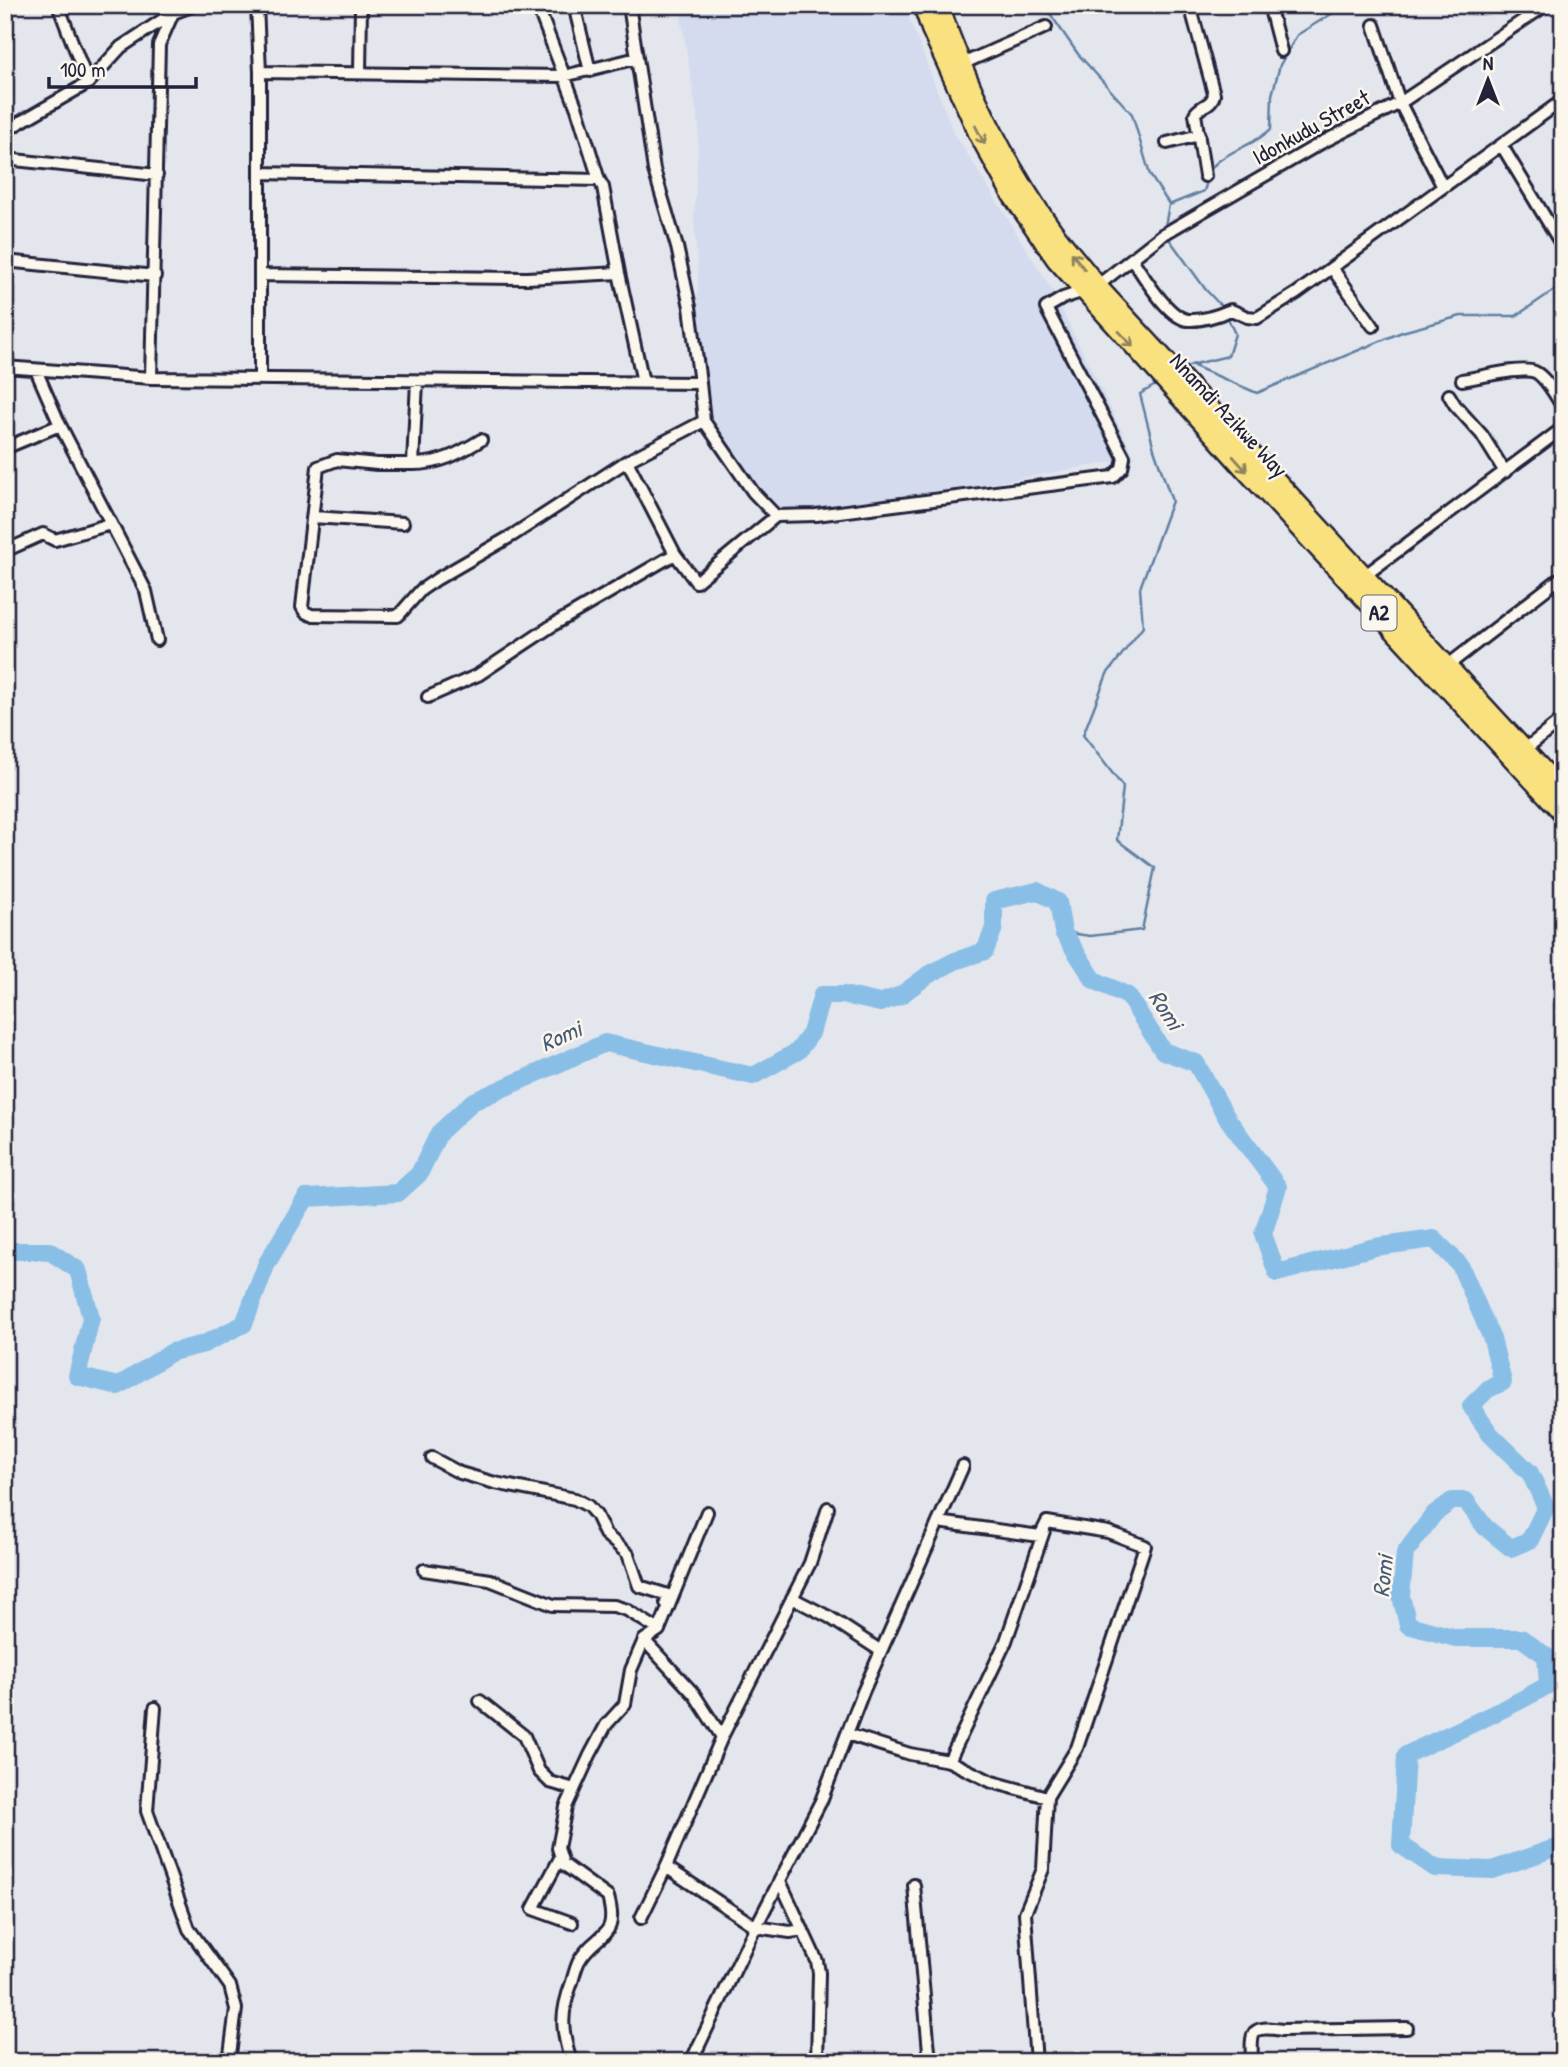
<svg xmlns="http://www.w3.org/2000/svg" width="1568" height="2067" font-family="'Patrick Hand',sans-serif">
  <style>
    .built { fill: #d4dbee }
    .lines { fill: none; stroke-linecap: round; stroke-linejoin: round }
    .stream { stroke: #6080a2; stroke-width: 2.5 }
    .river { stroke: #89bfe6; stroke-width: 18 }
    .minor-casing { stroke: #22223b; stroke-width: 16 }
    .trunk-casing { stroke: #22223b; stroke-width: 23 }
    .minor { stroke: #fbf7ec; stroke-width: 10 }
    .trunk { stroke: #fae180; stroke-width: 18 }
    .oneway { stroke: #8e825e }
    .labels { text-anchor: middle; stroke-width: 5; stroke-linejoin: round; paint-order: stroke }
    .shield { fill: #fbf7ec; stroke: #636270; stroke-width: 2 }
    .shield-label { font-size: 21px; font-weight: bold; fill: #22223b }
    .street-label { font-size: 23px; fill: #22223b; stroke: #fbf7ec }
    .water-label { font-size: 24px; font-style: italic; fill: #465977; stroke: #fbf7ec }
  </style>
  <rect width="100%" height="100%" fill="#e4e6ed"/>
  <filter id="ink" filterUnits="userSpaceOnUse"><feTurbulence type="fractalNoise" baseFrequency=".0143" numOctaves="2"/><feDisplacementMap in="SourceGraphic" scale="14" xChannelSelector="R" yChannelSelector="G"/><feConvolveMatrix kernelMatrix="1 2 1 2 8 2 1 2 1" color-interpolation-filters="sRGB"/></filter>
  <g filter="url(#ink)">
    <!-- built -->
    <path class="built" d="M 679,5 L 904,5 L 953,131 L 1052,290 L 1135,458 L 778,521 L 696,394 L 698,274 L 694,220 L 699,127 Z"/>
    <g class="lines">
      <!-- stream -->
      <path class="stream" d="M 1044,5 L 1078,54 L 1132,114 L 1150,175 L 1169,204
        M 1164,231 L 1169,205 L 1204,191 C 1207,183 1209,170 1214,165 C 1230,149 1254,146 1271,129 L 1272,95 L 1280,65 L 1297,35 L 1346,5
        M 1167,236 L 1206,290 L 1223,308
        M 1194,366 L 1257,393 L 1402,332 L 1461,316 L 1516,316 L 1563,284
        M 1183,369 L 1191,365 L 1228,356 L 1235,334 L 1226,314
        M 1063,932 L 1090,936 L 1142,930 L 1155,868 L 1117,840 L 1123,787 L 1083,735 L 1107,674 L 1143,627 L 1140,588 L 1172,501 L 1154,449 L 1140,394 L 1159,383"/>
      <!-- river -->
      <path class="river" d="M 5,1251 L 49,1251 L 78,1270 L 91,1318 L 77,1376 L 118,1386 L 172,1352 L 204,1344 L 244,1324 L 267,1263 L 306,1198 L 398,1193 L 419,1174 L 439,1133 L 472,1102 L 605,1043 L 753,1076 L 798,1051 L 811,1033 L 822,995 L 844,995 L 880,1003 L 901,995 L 928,975 L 955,961 L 985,951 L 994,928 L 994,901 L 1037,891 L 1058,902 L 1063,932 L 1094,980 L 1128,996 L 1163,1051 L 1196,1063 L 1227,1118 L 1278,1187 L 1263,1234 L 1277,1273 L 1375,1247 L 1434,1239 L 1460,1265 L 1492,1339 L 1503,1382 L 1488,1389 L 1471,1406 L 1490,1434 L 1530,1473 L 1546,1507 L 1530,1540 L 1511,1548 L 1485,1527 L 1466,1501 L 1452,1501 L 1434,1514 L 1405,1553 L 1401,1596 L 1408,1625 L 1456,1638 L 1521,1638 L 1546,1656 L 1548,1685 C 1503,1712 1454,1731 1406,1755 L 1401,1845 L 1435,1868 L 1492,1870 L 1552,1849 L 1563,1849"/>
      <defs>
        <path id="minor" d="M 58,5 L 88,83 L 121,47 L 173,13 L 194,5
          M 257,5 L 260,72 L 260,378
          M 537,5 L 577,109 L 599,180 L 603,187 L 619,273 L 643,382
          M 574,5 L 590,71
          M 629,5 L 654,170 L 677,247 L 690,307 L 700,383
          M 1190,5 L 1214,94 C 1212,106 1200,105 1195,114 L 1205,176
          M 1269,5 L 1281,51
          M 1374,25 L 1400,103 L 1443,187
          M 962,64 L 1046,27
          M 260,72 L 564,76 L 637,58
          M 360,73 L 361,5
          M 5,131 L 88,83
          M 1167,143 L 1199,135
          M 1502,146 L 1563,247
          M 5,159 L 157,175
          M 260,173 L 599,180
          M 1132,259 C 1143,275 1168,318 1188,320 C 1202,321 1219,315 1231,310 L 1247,317 L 1257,318 L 1297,293 L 1563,100
          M 5,261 L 155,276
          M 1332,268 L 1373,326
          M 260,275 L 527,278 L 619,273
          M 1097,286 L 1162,235 L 1321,143 L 1400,103 L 1546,5
          M 5,367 L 151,378 L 700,383 L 704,421 L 753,492 L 776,516 L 816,515 L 1113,477 L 1122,468 L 1124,457 L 1046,308 L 1063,298 L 1084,291
          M 36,370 L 60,425 L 146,591 L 157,640
          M 151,378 L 159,45 L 173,13 L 170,5
          M 1462,380 C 1478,378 1521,366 1535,372 C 1546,377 1556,397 1563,407
          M 417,381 L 413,464 L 377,464 L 337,460 L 318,467 L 302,607 L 305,612 L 311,615 L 398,616 L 421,590 L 437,579 L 513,535 L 627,461 L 704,421
          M 1449,395 L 1455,405 L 1482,435 L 1505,472
          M 5,448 L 60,425
          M 627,461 L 675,554
          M 413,464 C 440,464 458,454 481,440
          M 313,517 L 403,523
          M 5,551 L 43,534 L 55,540 L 107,525 L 109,520
          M 1364,576 L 1563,428
          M 1447,666 L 1563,576
          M 428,697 L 478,675 L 553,625 L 675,554 L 696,582 L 776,516
          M 1524,750 L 1563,719
          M 432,1458 L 460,1473 L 495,1483 L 575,1499 L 588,1506 L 596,1515 L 605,1534 L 628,1554 L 639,1586 L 668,1595 L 666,1603
          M 938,1522 L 1040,1536 L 1047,1522 L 1108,1532 L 1145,1546 L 1077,1748 L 1047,1797 L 1043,1869 L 1025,1913 L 1036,2062
          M 424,1570 L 490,1580 L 553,1605 L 614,1606 L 627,1610 L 659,1630
          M 792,1598 L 829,1617 L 881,1651
          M 644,1640 L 694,1694 L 722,1737
          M 480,1701 L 524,1736 L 539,1771 L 550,1782 L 574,1789
          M 155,1708 L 147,1811 L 189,1929 L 230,1986 L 236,2009 L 229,2062
          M 847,1734 L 910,1754 L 949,1761 L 992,1782 L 1047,1797
          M 949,1761 L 1006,1641 L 1044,1531
          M 560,1858 L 533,1909 L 572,1923
          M 666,1867 L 756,1927 L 790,1932 L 803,1930
          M 780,1881 L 817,1961 L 819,1973 L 817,2062
          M 914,1885 L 930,2062
          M 641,1918 L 666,1867 L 722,1737 L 810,1563 L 828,1508
          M 571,2062 C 561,2029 560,2014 572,1982 C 574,1975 576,1967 579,1961 C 596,1931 620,1940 608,1897 L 563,1864 L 558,1848 L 566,1807 L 590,1755 L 606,1725 L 625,1704 L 631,1670 L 644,1640 L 659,1630 L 707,1512
          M 691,2062 L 750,1938 L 821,1801 L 863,1692 L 963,1466
          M 1252,2062 C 1251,2032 1249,2025 1282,2030 L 1407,2028"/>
        <path id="trunk" d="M 923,5 L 931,29 L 979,135 L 1012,195 L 1056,259 L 1243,467 L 1563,813
          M 939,5 C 965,82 1005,165 1053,231 C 1067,250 1083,267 1097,286 L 1563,792"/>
      </defs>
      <!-- minor casing -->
      <use href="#minor" class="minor-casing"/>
      <!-- trunk casing -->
      <use href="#trunk" class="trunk-casing"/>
      <!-- minor -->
      <use href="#minor" class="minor"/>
      <!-- trunk -->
      <use href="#trunk" class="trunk"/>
    </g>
    <!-- one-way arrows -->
    <defs><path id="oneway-shaft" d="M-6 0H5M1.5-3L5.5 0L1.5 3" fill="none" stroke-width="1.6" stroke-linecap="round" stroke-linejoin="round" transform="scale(1.75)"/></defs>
    <g class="oneway">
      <use href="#oneway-shaft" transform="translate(980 135) rotate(63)"/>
      <use href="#oneway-shaft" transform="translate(1078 261) rotate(-128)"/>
      <use href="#oneway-shaft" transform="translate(1126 339) rotate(48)"/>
      <use href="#oneway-shaft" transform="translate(1240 464) rotate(48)"/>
    </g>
  </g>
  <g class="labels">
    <!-- shield labels -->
    <rect class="shield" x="1361.5" y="595.5" width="35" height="35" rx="5"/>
    <g class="shield-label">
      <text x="1379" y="620">A2</text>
    </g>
    <!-- street labels -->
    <g class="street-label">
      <text transform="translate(1311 127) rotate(-29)" y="8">Idonkudu Street</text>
      <text transform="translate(1229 415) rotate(47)" y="8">Nnamdi Azikwe Way</text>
    </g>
    <!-- water labels -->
    <g class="water-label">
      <text transform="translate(1166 1010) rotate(57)" y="8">Romi</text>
      <text transform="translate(561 1036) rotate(-24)" y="8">Romi</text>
      <text transform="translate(1383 1576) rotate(-84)" y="8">Romi</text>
    </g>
  </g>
  <!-- margin -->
  <rect width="1568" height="2067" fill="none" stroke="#fbf7ec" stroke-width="28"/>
  <rect x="14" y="14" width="1540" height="2039" fill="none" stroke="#22223b" stroke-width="2.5" filter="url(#ink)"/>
  <!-- north arrow -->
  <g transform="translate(1488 80)" stroke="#fbf7ec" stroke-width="5" paint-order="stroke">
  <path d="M0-5L12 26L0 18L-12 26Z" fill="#22223b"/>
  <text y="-10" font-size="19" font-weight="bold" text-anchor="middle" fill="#22223b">N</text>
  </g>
  <!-- scale -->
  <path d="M49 77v10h147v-10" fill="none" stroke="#22223b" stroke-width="3.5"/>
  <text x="60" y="77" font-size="21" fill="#22223b" stroke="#fbf7ec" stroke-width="5" paint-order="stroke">100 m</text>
</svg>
